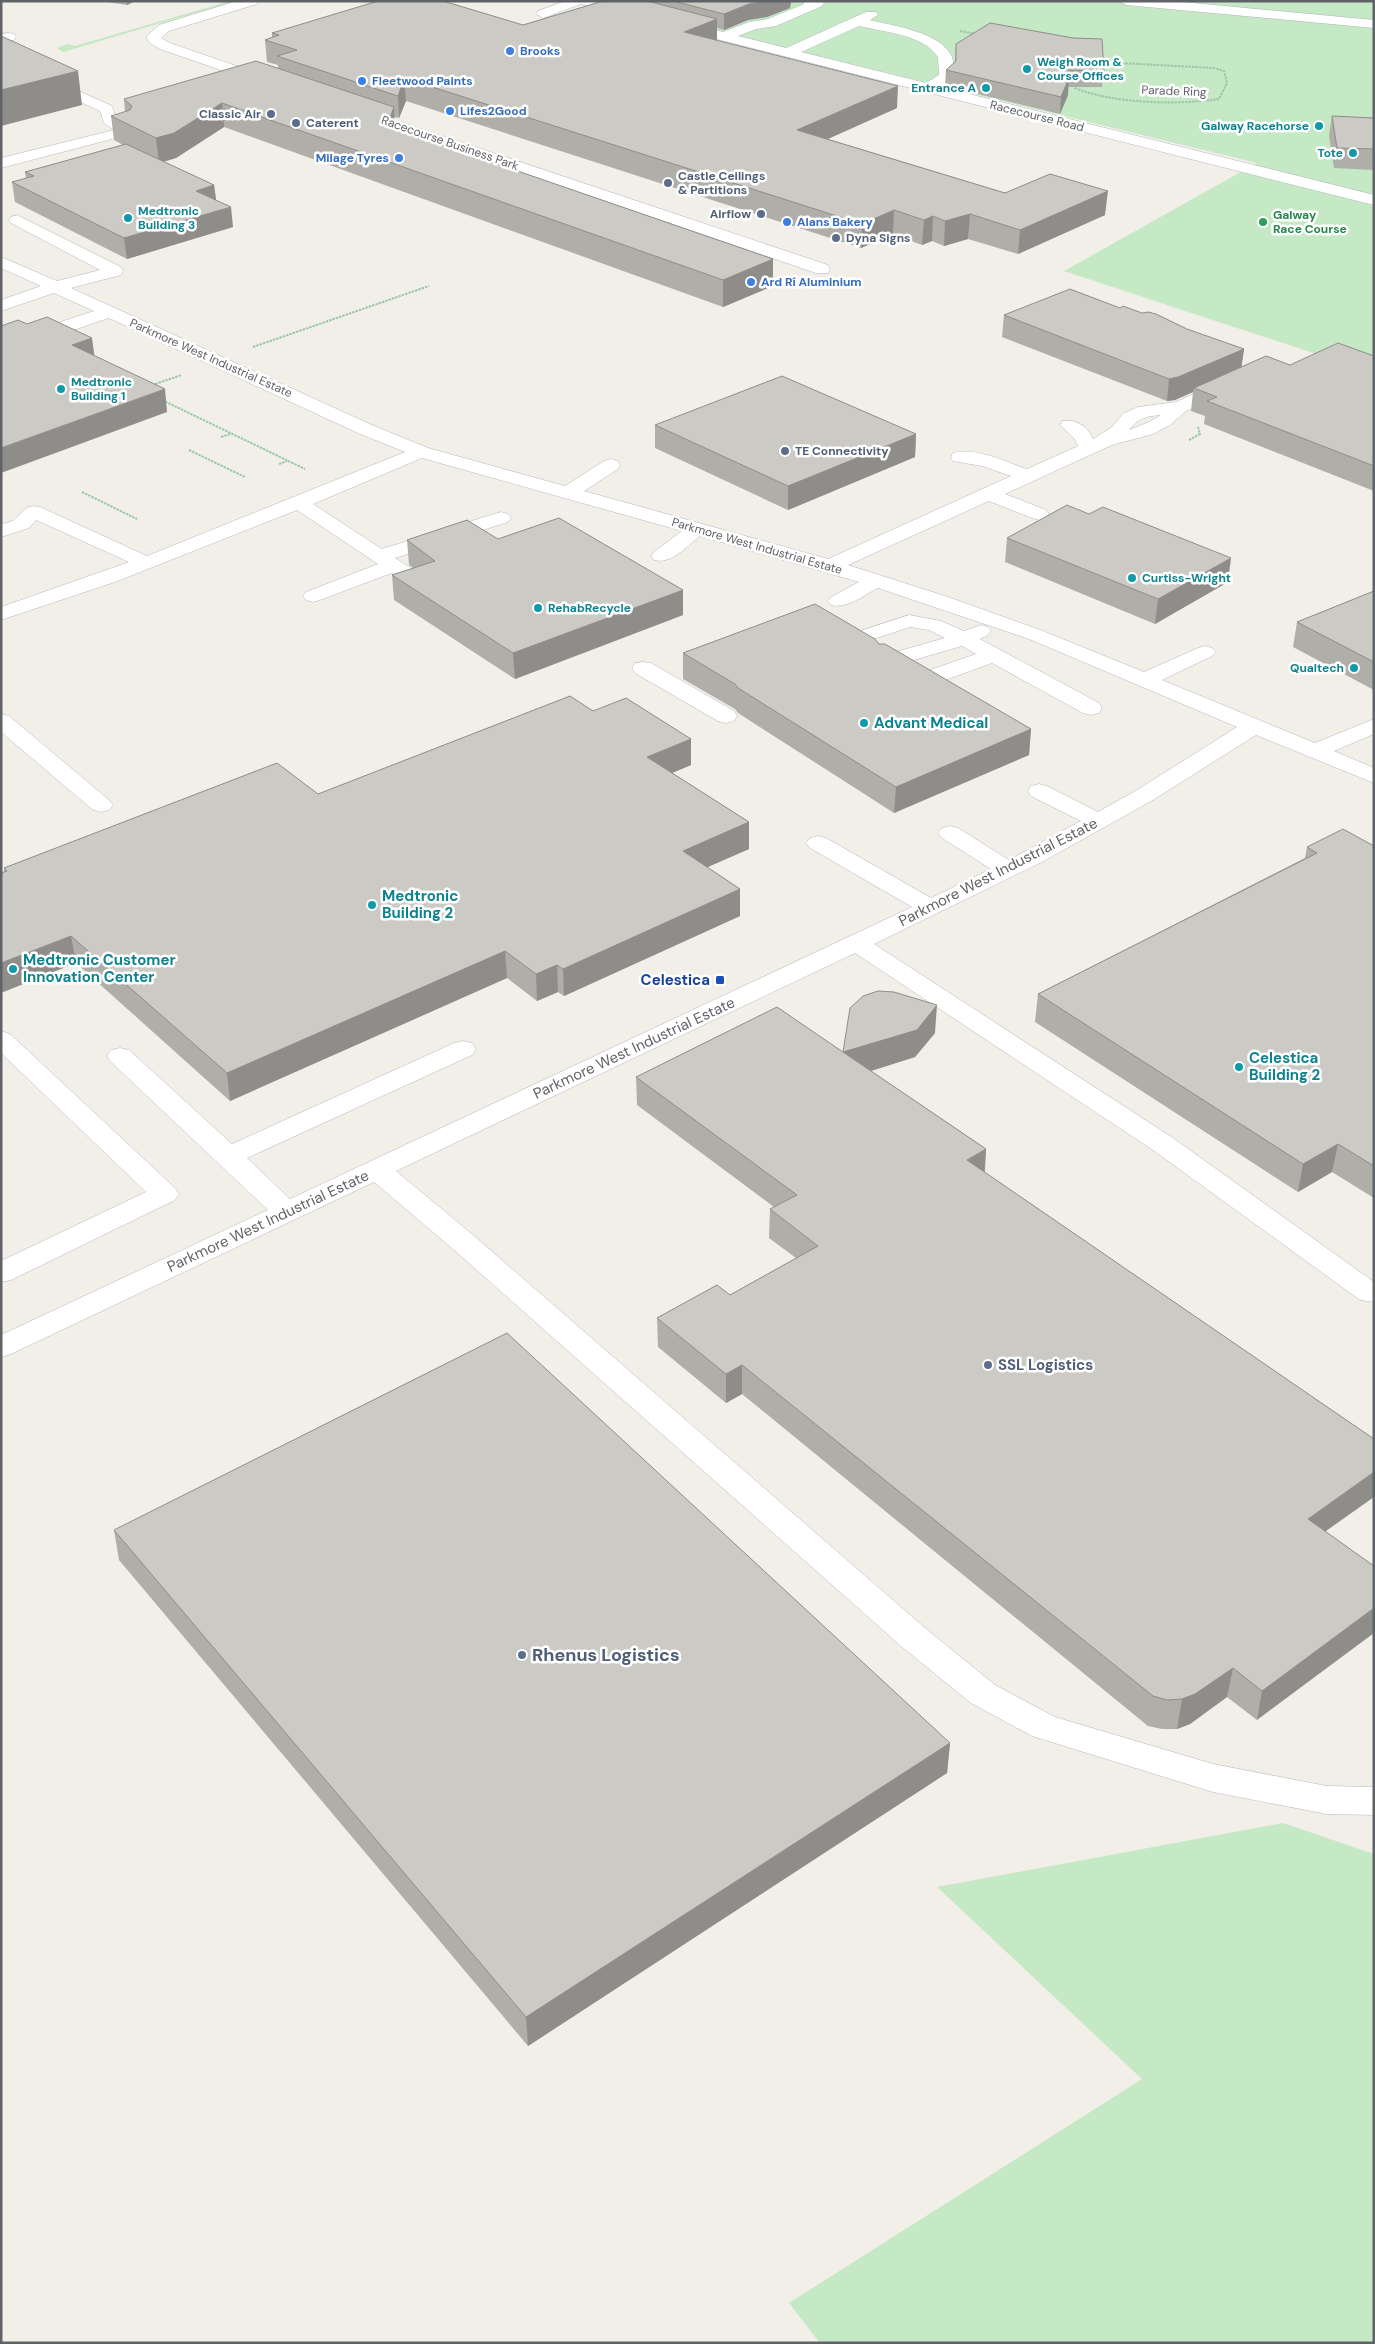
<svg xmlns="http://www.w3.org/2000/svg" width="1375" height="2344" font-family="'DM Sans',sans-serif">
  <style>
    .green { fill: #c5e8c5 }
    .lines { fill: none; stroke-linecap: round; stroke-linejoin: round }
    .minor-casing { stroke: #b5b8bc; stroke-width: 1 }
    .path { stroke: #9cc7a9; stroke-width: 2; stroke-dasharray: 2.5 1; stroke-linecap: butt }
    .minor { fill: #fff; fill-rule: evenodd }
    .wall { fill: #afaea9 }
    .shaded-wall { fill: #8f8d8a }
    .building { fill: #cccac5; stroke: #8f8d8a }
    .shop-dot { fill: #3f7fe0; stroke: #fff; stroke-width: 2 }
    .culture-dot { fill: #0f9aa8; stroke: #fff; stroke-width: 2 }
    .service-dot { fill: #5c6f8a; stroke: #fff; stroke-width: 2 }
    .leisure-dot { fill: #2e9e5b; stroke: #fff; stroke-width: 2 }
    .transit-dot { fill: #1a4fb4; stroke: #fff; stroke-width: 2 }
    .labels { text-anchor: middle; stroke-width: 5; stroke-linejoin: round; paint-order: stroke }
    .far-shop-label { font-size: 12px; font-weight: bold; fill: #366cbe; stroke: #fff; text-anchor: start }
    .far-culture-label { font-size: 12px; font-weight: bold; fill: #0d838f; stroke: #fff; text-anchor: start }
    .far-street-label { font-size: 12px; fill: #5f6368; stroke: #fff }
    .far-service-label { font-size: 12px; font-weight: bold; fill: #4e5e75; stroke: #fff; text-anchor: start }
    .far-leisure-label { font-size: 12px; font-weight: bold; fill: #27864d; stroke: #fff; text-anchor: start }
    .culture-label { font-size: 15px; font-weight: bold; fill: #0d838f; stroke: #fff; text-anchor: start }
    .street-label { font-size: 15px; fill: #5f6368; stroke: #fff }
    .transit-label { font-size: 15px; font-weight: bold; fill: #164399; stroke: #fff; text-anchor: end }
    .service-label { font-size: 15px; font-weight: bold; fill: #4e5e75; stroke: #fff; text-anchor: start }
    .near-service-label { font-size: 18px; font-weight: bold; fill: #4e5e75; stroke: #fff; text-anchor: start }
  </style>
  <rect width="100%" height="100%" fill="#f1efe8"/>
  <!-- green -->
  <path class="green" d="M 230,1 L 235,1 L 63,52 L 57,48 L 67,44 L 75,46 Z
    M 592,1 L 1374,1 L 1374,373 L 1064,271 L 1257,163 Z
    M 1283,1823 L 1374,1854 L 1374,2343 L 820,2343 L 789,2303 L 1142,2079 L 937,1887 Z"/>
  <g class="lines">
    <defs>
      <path id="minor" d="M 237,1 L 258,1 L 257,4 L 169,31 L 161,38 L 170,43 L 271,78 L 273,81 L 271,84 L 261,84 L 160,49 L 150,43 L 146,37 L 159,25 Z
        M 565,1 L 601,1 L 636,10 L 638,13 L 631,17 L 581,4 L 543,18 L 536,14 L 538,11 Z
        M 803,1 L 822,1 L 824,3 L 822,6 L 776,26 L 756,29 L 738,36 L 786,48 L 866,12 L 876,12 L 878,15 L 870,20 C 894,26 941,32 952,57 C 954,63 953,71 953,77 L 941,87 L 1374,195 L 1374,205 C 1141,147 908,87 677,29 L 675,26 L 682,22 L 723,32 L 749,22 L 768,19 L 804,4 ZM 859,26 C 883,32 923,34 938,57 L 939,75 L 926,83 L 801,52 Z
        M 1120,1 L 1172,1 L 1374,20 L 1374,28 L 1126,5 Z
        M 9,33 L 14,34 L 16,37 L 14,40 L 1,42 L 1,34 Z
        M 1,56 L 112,106 L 116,118 L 133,131 L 131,134 L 1,168 L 1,158 L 114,130 L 104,123 L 100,111 L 1,65 Z
        M 359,108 L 828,265 L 830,269 L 828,273 L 816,273 L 354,115 L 352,112 Z
        M 17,215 L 121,267 L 123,271 L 121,275 L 71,288 L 372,425 L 428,448 L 565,486 L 604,461 L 611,459 L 618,461 L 620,465 L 618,469 L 584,491 L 828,559 L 1011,476 L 982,466 L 953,461 L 951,457 L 953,453 C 977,447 1005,462 1027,469 L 1078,446 L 1074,438 L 1060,425 L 1062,421 C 1076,418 1088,427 1093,439 L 1112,427 L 1124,413 L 1138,407 L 1176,402 L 1221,382 L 1233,382 L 1236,386 L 1233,390 L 1186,411 L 1170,425 L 1153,434 L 1112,445 L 1005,494 L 1046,510 L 1049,514 L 1046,518 L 1039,520 L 1032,518 L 989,501 L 848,565 L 948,597 L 1043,631 L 1144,672 L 1198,648 L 1205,646 L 1212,648 L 1216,652 L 1212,656 L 1162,680 L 1315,743 L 1374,719 L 1374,734 L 1334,751 L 1374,768 L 1374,783 L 1256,735 L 1153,800 L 1042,862 L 874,944 L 1173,1138 L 1374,1282 L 1374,1302 L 1360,1300 L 1153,1150 L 855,953 L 396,1171 L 473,1235 L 925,1628 L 995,1685 L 1055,1717 L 1213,1764 L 1327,1786 L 1374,1787 L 1374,1815 L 1327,1814 L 1213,1792 L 1032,1736 L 971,1703 L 901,1646 L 453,1249 L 374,1182 L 11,1354 L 1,1357 L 1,1335 L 268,1210 L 111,1062 L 107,1056 L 111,1050 L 120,1048 L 129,1050 L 232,1144 L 454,1043 L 463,1041 L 472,1043 L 476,1049 L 472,1055 L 247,1158 L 290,1199 L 912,907 L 810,848 L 806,843 L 810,838 L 818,836 L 826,838 L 931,898 L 991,869 L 942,838 L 938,833 L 942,828 L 950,826 L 958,828 L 1009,860 L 1081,821 L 1031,796 L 1028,791 L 1031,786 L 1039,784 L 1047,786 L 1098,812 L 1137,790 L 1237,727 L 1029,639 L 878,588 C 864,595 847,609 831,605 L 828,601 L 831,597 L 859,582 L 700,536 C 687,546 671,565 654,560 L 651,556 L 654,552 L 682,531 L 422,458 L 313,504 L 382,549 L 494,514 L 501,512 L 508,514 L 511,518 L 508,522 L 395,558 L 420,574 L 423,578 L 420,582 C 408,585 401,579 392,573 L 320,600 L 313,602 L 306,600 L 303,596 L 306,592 L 378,564 L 297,510 L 115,582 L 1,620 L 1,607 L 129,562 L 36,520 L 29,528 L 1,537 L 1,524 C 6,523 13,522 16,518 C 25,510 27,504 40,507 L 147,556 L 405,452 L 358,433 L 109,318 C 86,325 48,342 25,337 L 22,333 L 25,329 L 51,325 L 94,311 L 54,293 L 1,311 L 1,300 L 41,286 L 1,268 L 1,257 L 57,281 L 100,270 L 11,223 L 9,220 L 11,217 ZM 1161,415 L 1149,422 L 1129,430 C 1138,418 1147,416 1161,415 Z
        M 909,615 L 941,621 L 964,631 L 981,625 L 988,627 L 991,631 L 988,635 L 980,639 L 1099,703 L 1102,708 L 1099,713 L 1091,715 L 1083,713 L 992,663 L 929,686 L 921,687 L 913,686 L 910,681 L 913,676 L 976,654 L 962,646 L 886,668 L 878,667 L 875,662 L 878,657 L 945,638 L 929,630 L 910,627 L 852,646 L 845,644 L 841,640 L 845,636 Z
        M 643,662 L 651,663 L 734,711 L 737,716 L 734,721 L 726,723 L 718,721 L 635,673 L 632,668 L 635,663 Z
        M 1,714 L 9,716 L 109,800 L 113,805 L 109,810 L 101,812 L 93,810 L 1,732 Z
        M 1,1031 L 10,1034 L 175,1188 L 179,1194 L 175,1200 L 11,1280 L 1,1282 L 1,1261 L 146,1192 L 1,1053 Z"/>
    </defs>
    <!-- minor casing -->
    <use href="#minor" class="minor-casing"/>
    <!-- path -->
    <path class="path" d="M 960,31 L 976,34
      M 1101,62 L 1214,68 L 1224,71 L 1227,83 L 1219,99 C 1178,105 1114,104 1075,88 L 1074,85 L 1084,63 Z
      M 253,347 L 429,286
      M 152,385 L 182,375
      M 162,400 L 305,469
      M 221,437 L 230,434
      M 1189,440 L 1200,434 L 1198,427
      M 189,450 L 245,477
      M 279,464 L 287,461
      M 82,492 L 137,519"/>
    <!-- minor -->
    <use href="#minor" class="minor"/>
  </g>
  <!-- wall -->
  <path class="wall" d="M 101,1 L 135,1 L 127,5 Z
    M 603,1 L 794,1 L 791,2 L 790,8 L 767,17 L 748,20 L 724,30 L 717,28 L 717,40 L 897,108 L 828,139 L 1005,193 L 1105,215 L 1018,254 L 968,239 L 944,246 L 932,241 L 922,245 L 893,234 L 861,248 L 406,101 L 399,118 L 394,117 L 395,129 L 773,286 L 723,307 L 224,127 L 176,158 L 163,162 L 214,185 L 216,200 L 233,227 L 127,259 L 15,202 L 12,182 L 26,179 L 25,172 L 123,145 L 114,140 L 111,116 L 125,112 L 124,99 L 278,68 L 278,65 L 267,62 L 265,40 L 272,37 L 272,33 L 523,25 Z
    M 956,44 L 1104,71 L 1102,87 L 1068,87 L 1068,95 L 1060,114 L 945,86 L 946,70 L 955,62 Z
    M 1332,116 L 1374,118 L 1374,170 L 1334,168 L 1329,136 Z
    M 1120,308 L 1244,349 L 1241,367 L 1290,365 L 1374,356 L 1374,491 L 1204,424 L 1205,416 L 1191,411 L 1193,392 L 1175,400 L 1167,401 L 1002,337 L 1004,315 Z
    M 655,425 L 916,434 L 915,457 L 788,510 L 655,448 Z
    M 1007,538 L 1228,582 L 1155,624 L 1005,562 Z
    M 498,539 L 683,615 L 515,679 L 394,600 L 392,575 L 413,568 L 409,565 L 407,540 Z
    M 1374,591 L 1374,690 L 1293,647 L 1297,622 Z
    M 879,644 L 1031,729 L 1029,755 L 894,813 L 738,713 L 735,709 L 683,679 L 683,653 Z
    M 593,711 L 691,739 L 691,765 L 672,773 L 749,822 L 749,849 L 707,867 L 740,889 L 740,916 L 564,996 L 558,992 L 537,1001 L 507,978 L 230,1101 L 76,963 L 4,872 L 4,868 L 318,794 Z
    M 1374,846 L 1374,1198 L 1332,1172 L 1298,1192 L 1035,1022 L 1038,994 L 1305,858 L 1307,847 Z
    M 935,1033 L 915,1057 L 871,1071 L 986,1149 L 985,1172 L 1326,1531 L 1257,1720 L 1227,1697 L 1190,1724 L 1177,1729 L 1162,1729 L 1148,1726 L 742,1394 L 726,1403 L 658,1347 L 657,1318 L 730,1295 L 796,1258 L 769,1238 L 770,1209 L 774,1207 L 637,1105 L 636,1077 L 843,1052 Z
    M 114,1530 L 950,1743 L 947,1773 L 528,2046 L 119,1560 Z"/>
  <!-- shaded-wall -->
  <path class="shaded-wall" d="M 127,1 L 135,1 L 127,5 Z
    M 768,1 L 794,1 L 791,2 L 790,8 L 767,17 L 748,20 L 724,30 L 724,14 L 749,4 Z
    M 717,19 L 717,40 L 684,32 Z
    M 78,71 L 82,105 L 1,126 L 1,90 Z
    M 404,78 L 406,101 L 399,118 L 398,96 Z
    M 1069,78 L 1068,95 L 1060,114 L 1061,97 Z
    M 898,86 L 897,108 L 796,153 L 797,130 Z
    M 222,103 L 224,127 L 176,158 L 159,163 L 156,138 Z
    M 394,107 L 395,131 L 387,126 Z
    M 214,185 L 217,206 L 196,191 Z
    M 1108,191 L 1105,215 L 1018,254 L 1020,230 Z
    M 231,207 L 233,227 L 127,259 L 124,238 Z
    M 894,210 L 893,234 L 861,248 L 862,224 Z
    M 970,214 L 968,239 L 944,246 L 945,221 Z
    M 933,216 L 932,241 L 922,245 L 924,220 Z
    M 773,259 L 773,286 L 723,307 L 723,280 Z
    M 92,338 L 95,360 L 72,345 Z
    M 1244,349 L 1241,371 L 1194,388 L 1193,392 L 1175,400 L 1167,401 L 1169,379 Z
    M 165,389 L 167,412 L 1,473 L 1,448 Z
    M 916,434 L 915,457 L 788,510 L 788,486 Z
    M 1231,558 L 1228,582 L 1155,624 L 1158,599 Z
    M 683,590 L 683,615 L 515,679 L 513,653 Z
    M 1031,729 L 1029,755 L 894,813 L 896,787 Z
    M 691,739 L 691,765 L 648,783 L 647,757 Z
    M 749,822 L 749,849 L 683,878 L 683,851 Z
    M 740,889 L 740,916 L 564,996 L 563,969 Z
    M 71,936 L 76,963 L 1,993 L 1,963 Z
    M 505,951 L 507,978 L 230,1101 L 227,1073 Z
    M 557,965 L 558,992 L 537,1001 L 536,974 Z
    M 937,1005 L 935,1033 L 915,1057 L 842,1080 L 843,1052 Z
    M 1338,1144 L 1332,1172 L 1298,1192 L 1303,1164 Z
    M 986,1149 L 984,1178 L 967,1160 Z
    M 742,1365 L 742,1394 L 726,1403 L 726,1374 Z
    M 1374,1472 L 1374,1497 L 1302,1548 L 1308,1519 Z
    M 1374,1608 L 1374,1633 L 1257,1720 L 1262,1691 Z
    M 1233,1668 L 1227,1697 L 1190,1724 L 1177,1729 L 1182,1699 Z
    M 950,1743 L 947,1773 L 528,2046 L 526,2017 Z"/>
  <!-- building -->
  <path class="building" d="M 378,1 L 443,1 L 523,25 L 603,1 L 647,1 L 717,19 L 684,32 L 898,86 L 797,130 L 1005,193 L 1050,174 L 1108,191 L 1020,230 L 970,214 L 945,221 L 933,216 L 924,220 L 894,210 L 862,224 L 404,78 L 398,96 L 277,56 L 297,50 L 265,40 L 279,35 L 272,33 Z
    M 673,1 L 768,1 L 749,4 L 724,14 Z
    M 990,23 L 1073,38 L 1102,39 L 1104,71 L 1068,70 L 1069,78 L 1061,97 L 946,70 L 956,61 L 956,44 Z
    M 1,36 L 78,71 L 1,90 Z
    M 256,61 L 394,107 L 387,126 L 773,259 L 723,280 L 222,103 L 174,133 L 156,138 L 111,116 L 130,110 L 132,106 L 124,99 Z
    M 1332,116 L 1374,118 L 1374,149 L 1337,148 Z
    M 126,144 L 214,185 L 196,191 L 231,207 L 124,238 L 12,182 L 34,176 L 25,172 Z
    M 1070,289 L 1120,308 L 1123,306 L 1142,313 L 1148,312 L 1156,314 L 1187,329 L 1244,349 L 1178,377 L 1169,379 L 1004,315 Z
    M 47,317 L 92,338 L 72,345 L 165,389 L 1,448 L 1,326 L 18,320 L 27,324 Z
    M 1338,343 L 1374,356 L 1374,466 L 1207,401 L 1217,397 L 1194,388 L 1266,356 L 1290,365 Z
    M 782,376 L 916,434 L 788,486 L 655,425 Z
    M 1067,505 L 1089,514 L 1103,507 L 1231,558 L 1158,599 L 1007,538 Z
    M 559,518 L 683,590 L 513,653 L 392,575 L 435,561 L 407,540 L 467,520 L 498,539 Z
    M 1374,591 L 1374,662 L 1297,622 Z
    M 815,604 L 875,639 L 879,644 L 885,644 L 1031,729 L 896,787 L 738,688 L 735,684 L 683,653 Z
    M 570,696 L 593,711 L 626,698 L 691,739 L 647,757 L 749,822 L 683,851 L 740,889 L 563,969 L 557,965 L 536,974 L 505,951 L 227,1073 L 71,936 L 1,963 L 1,873 L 7,871 L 4,868 L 277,763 L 318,794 Z
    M 1343,829 L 1374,846 L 1374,1166 L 1338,1144 L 1303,1164 L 1038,994 L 1317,853 L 1307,847 Z
    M 878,991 L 894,992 L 937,1005 L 917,1030 L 843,1052 L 986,1149 L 967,1160 L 1374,1439 L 1374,1472 L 1308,1519 L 1374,1566 L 1374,1608 L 1262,1691 L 1233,1668 L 1195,1694 L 1182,1699 L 1167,1700 L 1153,1696 L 742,1365 L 726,1374 L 657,1318 L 717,1285 L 730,1295 L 818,1246 L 770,1209 L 797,1195 L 636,1077 L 777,1007 L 843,1052 L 850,1008 L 863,996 Z
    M 507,1333 L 950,1743 L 526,2017 L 114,1530 Z"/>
  <!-- markers -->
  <g class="shop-dot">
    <circle cx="510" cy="51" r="5"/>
    <circle cx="362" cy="81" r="5"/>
    <circle cx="450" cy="111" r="5"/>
    <circle cx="399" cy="158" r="5"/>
    <circle cx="787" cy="222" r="5"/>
    <circle cx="751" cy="282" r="5"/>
  </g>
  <g class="culture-dot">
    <circle cx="1027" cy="69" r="5"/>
    <circle cx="986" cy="88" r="5"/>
    <circle cx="1319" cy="126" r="5"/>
    <circle cx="1353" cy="153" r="5"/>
    <circle cx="128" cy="218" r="5"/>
    <circle cx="61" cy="389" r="5"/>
    <circle cx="1132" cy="578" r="5"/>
    <circle cx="538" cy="608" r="5"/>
    <circle cx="1354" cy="668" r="5"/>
    <circle cx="864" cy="723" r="5"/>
    <circle cx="372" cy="905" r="5"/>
    <circle cx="13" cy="969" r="5"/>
    <circle cx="1239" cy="1067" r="5"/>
  </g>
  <g class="service-dot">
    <circle cx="271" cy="114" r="5"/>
    <circle cx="296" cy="123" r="5"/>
    <circle cx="668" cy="183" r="5"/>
    <circle cx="761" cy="214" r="5"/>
    <circle cx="836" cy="238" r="5"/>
    <circle cx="785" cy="451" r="5"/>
    <circle cx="988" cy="1365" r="5"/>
    <circle cx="522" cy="1655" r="5"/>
  </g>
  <circle class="leisure-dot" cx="1263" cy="222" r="5"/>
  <rect class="transit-dot" x="715" y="975" width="10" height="10" rx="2.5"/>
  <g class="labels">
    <!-- far-shop labels -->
    <g class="far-shop-label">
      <text x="520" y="55">Brooks</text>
      <text x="372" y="85">Fleetwood Paints</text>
      <text x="460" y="115">Lifes2Good</text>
      <text x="389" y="162" text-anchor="end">Milage Tyres</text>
      <text x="797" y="226">Alans Bakery</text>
      <text x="761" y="286">Ard Rí Aluminium</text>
    </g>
    <!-- far-culture labels -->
    <g class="far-culture-label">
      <text x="1037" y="66">Weigh Room &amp;<tspan x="1037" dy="14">Course Offices</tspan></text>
      <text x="976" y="92" text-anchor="end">Entrance A</text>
      <text x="1309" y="130" text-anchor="end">Galway Racehorse</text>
      <text x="1343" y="157" text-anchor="end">Tote</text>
      <text x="138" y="215">Medtronic<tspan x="138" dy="14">Building 3</tspan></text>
      <text x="71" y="386">Medtronic<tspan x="71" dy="14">Building 1</tspan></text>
      <text x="1142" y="582">Curtiss-Wright</text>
      <text x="548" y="612">RehabRecycle</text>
      <text x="1344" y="672" text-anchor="end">Qualtech</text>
    </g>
    <!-- far-street labels -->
    <g class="far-street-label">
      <text transform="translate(1174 91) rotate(2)" y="4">Parade Ring</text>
      <text transform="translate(1037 116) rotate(14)" y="4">Racecourse Road</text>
      <text transform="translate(450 143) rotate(19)" y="4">Racecourse Business Park</text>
      <text transform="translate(211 358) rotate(24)" y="4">Parkmore West Industrial Estate</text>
      <text transform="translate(757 546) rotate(16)" y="4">Parkmore West Industrial Estate</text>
    </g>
    <!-- far-service labels -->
    <g class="far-service-label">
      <text x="261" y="118" text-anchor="end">Classic Air</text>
      <text x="306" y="127">Caterent</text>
      <text x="678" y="180">Castle Ceilings<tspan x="678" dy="14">&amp; Partitions</tspan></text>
      <text x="751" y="218" text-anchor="end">Airflow</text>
      <text x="846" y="242">Dyna Signs</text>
      <text x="795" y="455">TE Connectivity</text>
    </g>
    <!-- far-leisure labels -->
    <g class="far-leisure-label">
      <text x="1273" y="219">Galway<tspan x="1273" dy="14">Race Course</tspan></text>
    </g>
    <!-- culture labels -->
    <g class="culture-label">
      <text x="874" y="728">Advant Medical</text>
      <text x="382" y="901">Medtronic<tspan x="382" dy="17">Building 2</tspan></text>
      <text x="23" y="965">Medtronic Customer<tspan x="23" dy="17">Innovation Center</tspan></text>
      <text x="1249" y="1063">Celestica<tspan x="1249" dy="17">Building 2</tspan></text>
    </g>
    <!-- street labels -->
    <g class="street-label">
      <text transform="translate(998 872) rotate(-27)" y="5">Parkmore West Industrial Estate</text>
      <text transform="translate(634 1048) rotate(-25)" y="5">Parkmore West Industrial Estate</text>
      <text transform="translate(268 1221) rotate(-25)" y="5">Parkmore West Industrial Estate</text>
    </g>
    <!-- transit labels -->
    <g class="transit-label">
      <text x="710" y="985">Celestica</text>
    </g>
    <!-- service labels -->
    <g class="service-label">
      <text x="998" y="1370">SSL Logistics</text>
    </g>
    <!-- near-service labels -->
    <g class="near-service-label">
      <text x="532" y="1661">Rhenus Logistics</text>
    </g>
  </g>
  <!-- border -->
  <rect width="1375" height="2344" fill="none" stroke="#5f6368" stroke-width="5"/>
</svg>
